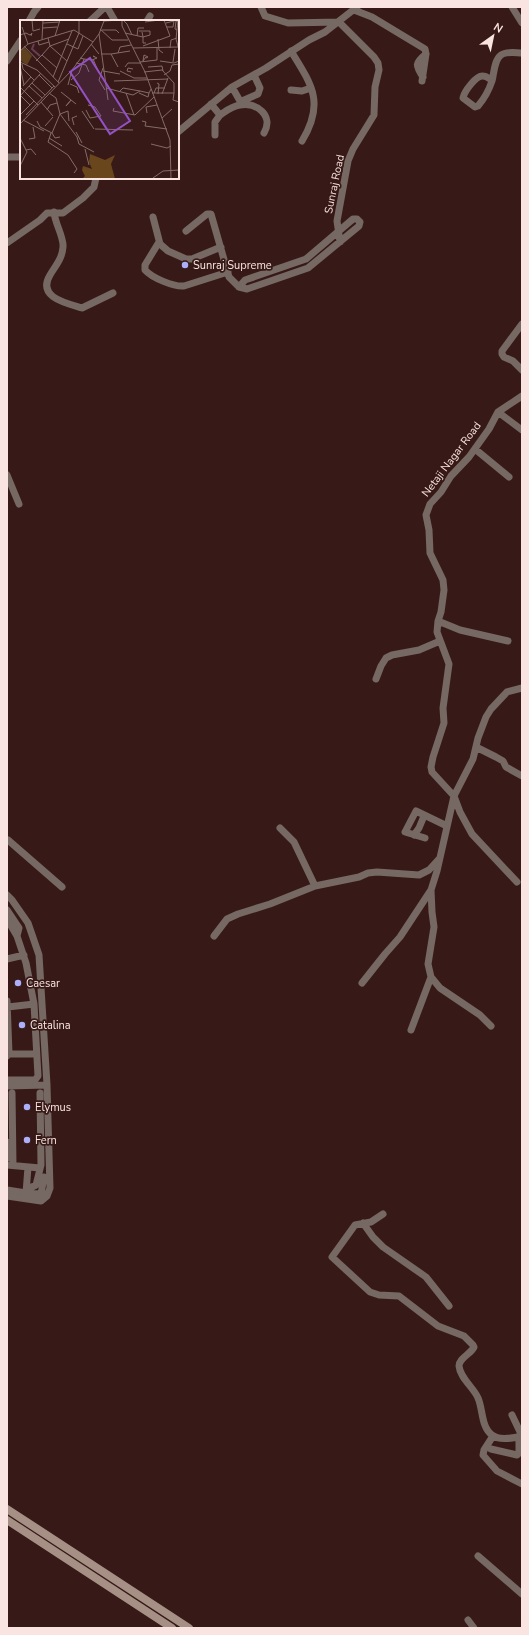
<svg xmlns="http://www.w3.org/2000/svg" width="529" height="1635" font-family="'Nunito Sans',sans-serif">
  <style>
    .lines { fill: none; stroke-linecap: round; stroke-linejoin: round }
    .street { stroke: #766862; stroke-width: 7 }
    .secondary { stroke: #a69085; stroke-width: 8 }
    .poi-dot { fill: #adaffb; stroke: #371a17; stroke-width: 1.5 }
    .labels { text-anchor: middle; stroke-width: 3.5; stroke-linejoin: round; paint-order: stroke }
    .street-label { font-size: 11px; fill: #f9e4e2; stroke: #371a17 }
    .poi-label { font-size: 11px; fill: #f9e4e2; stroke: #371a17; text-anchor: start }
    .inset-river { fill: none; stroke: #6a3c57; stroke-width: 2 }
    .inset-road { fill: none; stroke: #856b68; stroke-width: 1 }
    .view { fill: #9451c6; fill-opacity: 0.15; stroke: #9451c6; stroke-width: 2 }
    .inset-edge { fill: none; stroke: #f9e4e2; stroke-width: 2 }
  </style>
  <rect width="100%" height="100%" fill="#371a17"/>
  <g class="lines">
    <!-- street -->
    <path class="street" d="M 107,7 L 115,21
      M 261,7 L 265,16 L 288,23 L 339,22 L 374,57 L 378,63 L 379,70 L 375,87 L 374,115 L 353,149 L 348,161 L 337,221 L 340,242
      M 512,7 L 522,23
      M 354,10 L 372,17 L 425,49 L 426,54 L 422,81
      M 29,21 L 34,12 L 38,7
      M 90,21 L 105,7
      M 147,21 L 150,16
      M 291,51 C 312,85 325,103 302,141
      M 7,61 L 21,40
      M 423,77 C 415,65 415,63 426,54
      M 492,80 C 490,79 486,76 483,76 C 476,75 464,92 463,98 L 475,107 L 478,106 C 484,99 489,90 492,81 C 494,74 494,60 501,55 C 506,51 516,53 522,53
      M 232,87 L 240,101 L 242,101 L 258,94 L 260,88 L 254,75
      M 291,90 L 302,91 L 311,88
      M 211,104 L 220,115 C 226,111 232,106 240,105 C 257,102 274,116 264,133
      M 178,132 L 232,87 L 266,68 L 309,40 L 325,32 L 357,7
      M 215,135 L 215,122 L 220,115
      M 7,157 L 21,157
      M 54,212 C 55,224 64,237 63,247 C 62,259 56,265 50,275 C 37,297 65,303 82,308 L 113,293
      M 153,217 L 160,244 L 168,251 L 186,259 L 192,259 L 221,247
      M 353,219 L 357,219 L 360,222 L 359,226 L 308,268 L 247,289 L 239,287 L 245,280 L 306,259 Z
      M 186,231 L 207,214 L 211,214 L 229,277 L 239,287
      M 159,242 L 145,265 L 145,270 C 152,278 174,287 184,286 L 228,272
      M 7,243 L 40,220 L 47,213 L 63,213 L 83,198 L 94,187 L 96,178
      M 522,324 L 502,351 L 502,354 L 504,357 L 513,361 L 522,370
      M 498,412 L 522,430
      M 475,449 L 509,477
      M 7,475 L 19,504
      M 438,621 L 460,630 L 508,641
      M 376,679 L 381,666 L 386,658 L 392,655 L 419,650 L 440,641
      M 476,747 L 496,757 L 503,761 L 506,767 L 522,776
      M 280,828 L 294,842 L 315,886
      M 414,835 L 419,828 L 424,816
      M 425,838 L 405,832 L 416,811 L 447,826
      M 8,840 L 62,887
      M 517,882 L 472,834 L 460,812 L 454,796 L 432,772 L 431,767 L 433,757 L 444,723 L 443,708 L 449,664 L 437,632 L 438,621 L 441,612 L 444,590 L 443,580 L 430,553 L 429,530 L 426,515 L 430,504 L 441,492 L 451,476 L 469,457 L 489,429 L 498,412 L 522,396
      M 431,890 L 432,912 L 434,927 L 428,964 L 431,977 L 440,988 L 480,1015 L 491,1026
      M 7,895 L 12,900 L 28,923 L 39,955 L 47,1085 L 50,1188 L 47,1196 L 41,1201 L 7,1196
      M 7,910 L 19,928 L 17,936 L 26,963 L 34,1004 L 38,1076 L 35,1080 L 7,1080
      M 7,919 L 17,936
      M 214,936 L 227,919 L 238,914 L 270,904 L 315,886 L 359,877 L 368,873 L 377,872 L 419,875 L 429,870 L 439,859
      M 7,959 L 24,955
      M 362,983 L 385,954 L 400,937 L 431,890 L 437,871 L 454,796 L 473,759 L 478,738 L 486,717 L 491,709 L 507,692 L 522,688
      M 7,1001 L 9,1053 L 7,1056
      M 8,1007 L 34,1004
      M 411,1030 L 431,977
      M 9,1054 L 36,1054
      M 7,1086 L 47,1085
      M 12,1093 L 13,1165
      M 7,1142 L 7,1158
      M 7,1165 L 40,1168
      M 28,1167 L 26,1193 L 41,1194 L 44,1177
      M 7,1190 L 26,1193 L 30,1188 L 36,1185 L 41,1165 L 40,1093
      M 383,1214 L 371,1222 L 355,1225 L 332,1257 L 370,1292 L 379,1295 L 399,1296 L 438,1326 L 464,1336 L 473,1345 L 474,1347 C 471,1354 459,1358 459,1366 C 460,1378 474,1388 478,1398 C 483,1409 481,1427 492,1435 C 499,1441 513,1438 522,1436
      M 363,1223 L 373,1237 L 383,1247 L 426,1277 L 449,1306
      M 512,1415 L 522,1436
      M 493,1436 L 484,1450 L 483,1455 L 497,1471 L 522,1484
      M 491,1449 L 517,1455 L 519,1453 L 519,1437
      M 478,1556 L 522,1594
      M 468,1620 L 474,1628"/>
    <!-- secondary -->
    <path class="secondary" d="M 7,1509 L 189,1628
      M 7,1520 L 172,1628"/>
  </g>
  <!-- markers -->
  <g class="poi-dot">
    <circle cx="185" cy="265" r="4"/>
    <circle cx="18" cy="983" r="4"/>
    <circle cx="22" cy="1025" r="4"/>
    <circle cx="27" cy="1107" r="4"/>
    <circle cx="27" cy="1140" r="4"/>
  </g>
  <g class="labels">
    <!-- street labels -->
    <g class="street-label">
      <text transform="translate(334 184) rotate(-78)" y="4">Sunraj Road</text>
      <text transform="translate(451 459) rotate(-53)" y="4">Netaji Nagar Road</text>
    </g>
    <!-- poi labels -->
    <g class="poi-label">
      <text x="193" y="269">Sunraj Supreme</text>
      <text x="26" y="987">Caesar</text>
      <text x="30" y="1029">Catalina</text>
      <text x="35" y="1111">Elymus</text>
      <text x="35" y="1144">Fern</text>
    </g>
  </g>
  <!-- overview -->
  <g transform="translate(20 20)">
    <rect width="159" height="159" fill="#371a17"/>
    <path d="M 4,27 L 12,36 L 7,45 L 0,40 L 0,31 Z" fill="#5f411e"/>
    <path d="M 70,134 L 85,140 L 95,135 L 91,144 L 95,159 L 62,159 L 65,156 L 62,150 L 63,146 L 72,149 L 69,142 Z" fill="#6a461d"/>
    <path class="inset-river" d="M 14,24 L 12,29 L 20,36"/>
    <path class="inset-road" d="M 12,0 L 13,11 L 20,9M 59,0 L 59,13M 102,0 L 102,6 L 125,52 L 150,120 L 151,159M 103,0 L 107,4 L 112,15M 144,0 L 150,16M 158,0 L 156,19 L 159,30M 84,1 L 101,0M 125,2 L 139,0M 23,3 L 40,2M 146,3 L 154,1 L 153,7 L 147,7M 23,8 L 37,7M 80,9 L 92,20 L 108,20M 82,10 L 96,10 L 99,13M 157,10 L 155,9 L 156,1 L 159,2M 119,11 L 130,11 L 130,15 L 123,17 L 123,23 L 126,23M 105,13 L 123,17 L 122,12M 79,14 L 88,80M 0,15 L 6,13 L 10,15 L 12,13 L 11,16M 35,16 L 40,0M 117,16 L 118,8 L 124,8M 28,18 L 30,26 L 47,41M 22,19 L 23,0M 138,19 L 139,30 L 143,33M 18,21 L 19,25 L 29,22M 8,24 L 54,10 L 73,22M 47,24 L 58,29 L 63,16M 71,24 L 79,34M 4,26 L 39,63M 123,26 L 150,16M 113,28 L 158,27M 150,28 L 151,20 L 157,18M 0,31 L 8,24 L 2,7M 98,33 L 100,27 L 111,25M 81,34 L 91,34 L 98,47M 91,34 L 110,31M 22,35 L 30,26 L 49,19M 126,37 L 123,41 L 124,35 L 128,37 L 126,38M 64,39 L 72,40 L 77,38 L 73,36 L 75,37M 73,39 L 79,53M 16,41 L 22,35 L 37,48M 140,41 L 154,43 L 159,41M 0,42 L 17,50 L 35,67M 120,42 L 137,40 L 137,28M 153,42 L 155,29M 56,43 L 66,45 L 69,52M 2,44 L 3,49 L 14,60M 0,46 L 4,65M 105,47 L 108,43 L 121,43M 128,47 L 142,46 L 143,51M 83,48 L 79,60 L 85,70M 83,51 L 100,54M 100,51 L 114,58 L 127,58M 111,52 L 107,51 L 108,48 L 113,49M 124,52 L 142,50 L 154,63 L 154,73M 19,55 L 32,68M 144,55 L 150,51 L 152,45 L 159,44M 33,57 L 52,11M 51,60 L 59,53 L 64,39 L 60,38M 94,61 L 148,59M 38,62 L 59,13M 12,63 L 25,75M 137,63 L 139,64 L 138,74M 50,64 L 57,67 L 59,73M 48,65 L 52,50M 3,66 L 11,57M 9,66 L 22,78M 1,68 L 18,85M 86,68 L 113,75 L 120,71 L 129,73 L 131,69M 100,71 L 103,68 L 120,71M 41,72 L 56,84M 29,73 L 36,78 L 40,94 L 57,117 L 59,124 L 74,132M 106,73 L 114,95M 119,73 L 128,77 L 129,73M 132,73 L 154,73 L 153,80 L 159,82M 134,73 L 136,68 L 145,68M 142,74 L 148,58M 0,75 L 10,85M 0,76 L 21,53M 51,80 L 46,86 L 51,80M 21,82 L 33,96M 94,88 L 93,91 L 115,95 L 134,77M 27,90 L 30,85 L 37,83M 66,90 L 70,98 L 81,96 L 75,87 L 68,85M 62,91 L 74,109M 127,93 L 126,87 L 137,85M 40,94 L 48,91 L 49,101M 0,95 L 14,81M 6,95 L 34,66M 142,98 L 152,89M 3,100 L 24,111M 17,101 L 20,107 L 32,113M 122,101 L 126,102 L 125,106 L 147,109M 0,104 L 52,50 L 79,14 L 84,1M 54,105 L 52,98 L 57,96M 25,106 L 33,97M 75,109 L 113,110M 56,112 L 62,123M 31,113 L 28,122 L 48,135 L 57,149 L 54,153M 40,117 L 35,118 L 32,113 L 40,94M 0,118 L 7,132 L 0,146M 29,118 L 42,126M 9,119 L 15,118 L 13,107M 131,124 L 147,128 L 151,126M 65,129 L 69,145M 6,130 L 11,129 L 16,135M 133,158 L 143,151 L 159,150"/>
    <path class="view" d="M 70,38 L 110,101 L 90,114 L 50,52 Z"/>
    <rect width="159" height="159" class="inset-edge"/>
  </g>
  <!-- border -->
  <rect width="529" height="1635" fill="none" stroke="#f9e4e2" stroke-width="16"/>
  <!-- north arrow -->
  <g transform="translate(493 36) rotate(33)" stroke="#371a17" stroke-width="3" paint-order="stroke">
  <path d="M0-3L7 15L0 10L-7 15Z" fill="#f9e4e2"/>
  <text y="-6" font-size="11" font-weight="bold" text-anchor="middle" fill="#f9e4e2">N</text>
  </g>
</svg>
